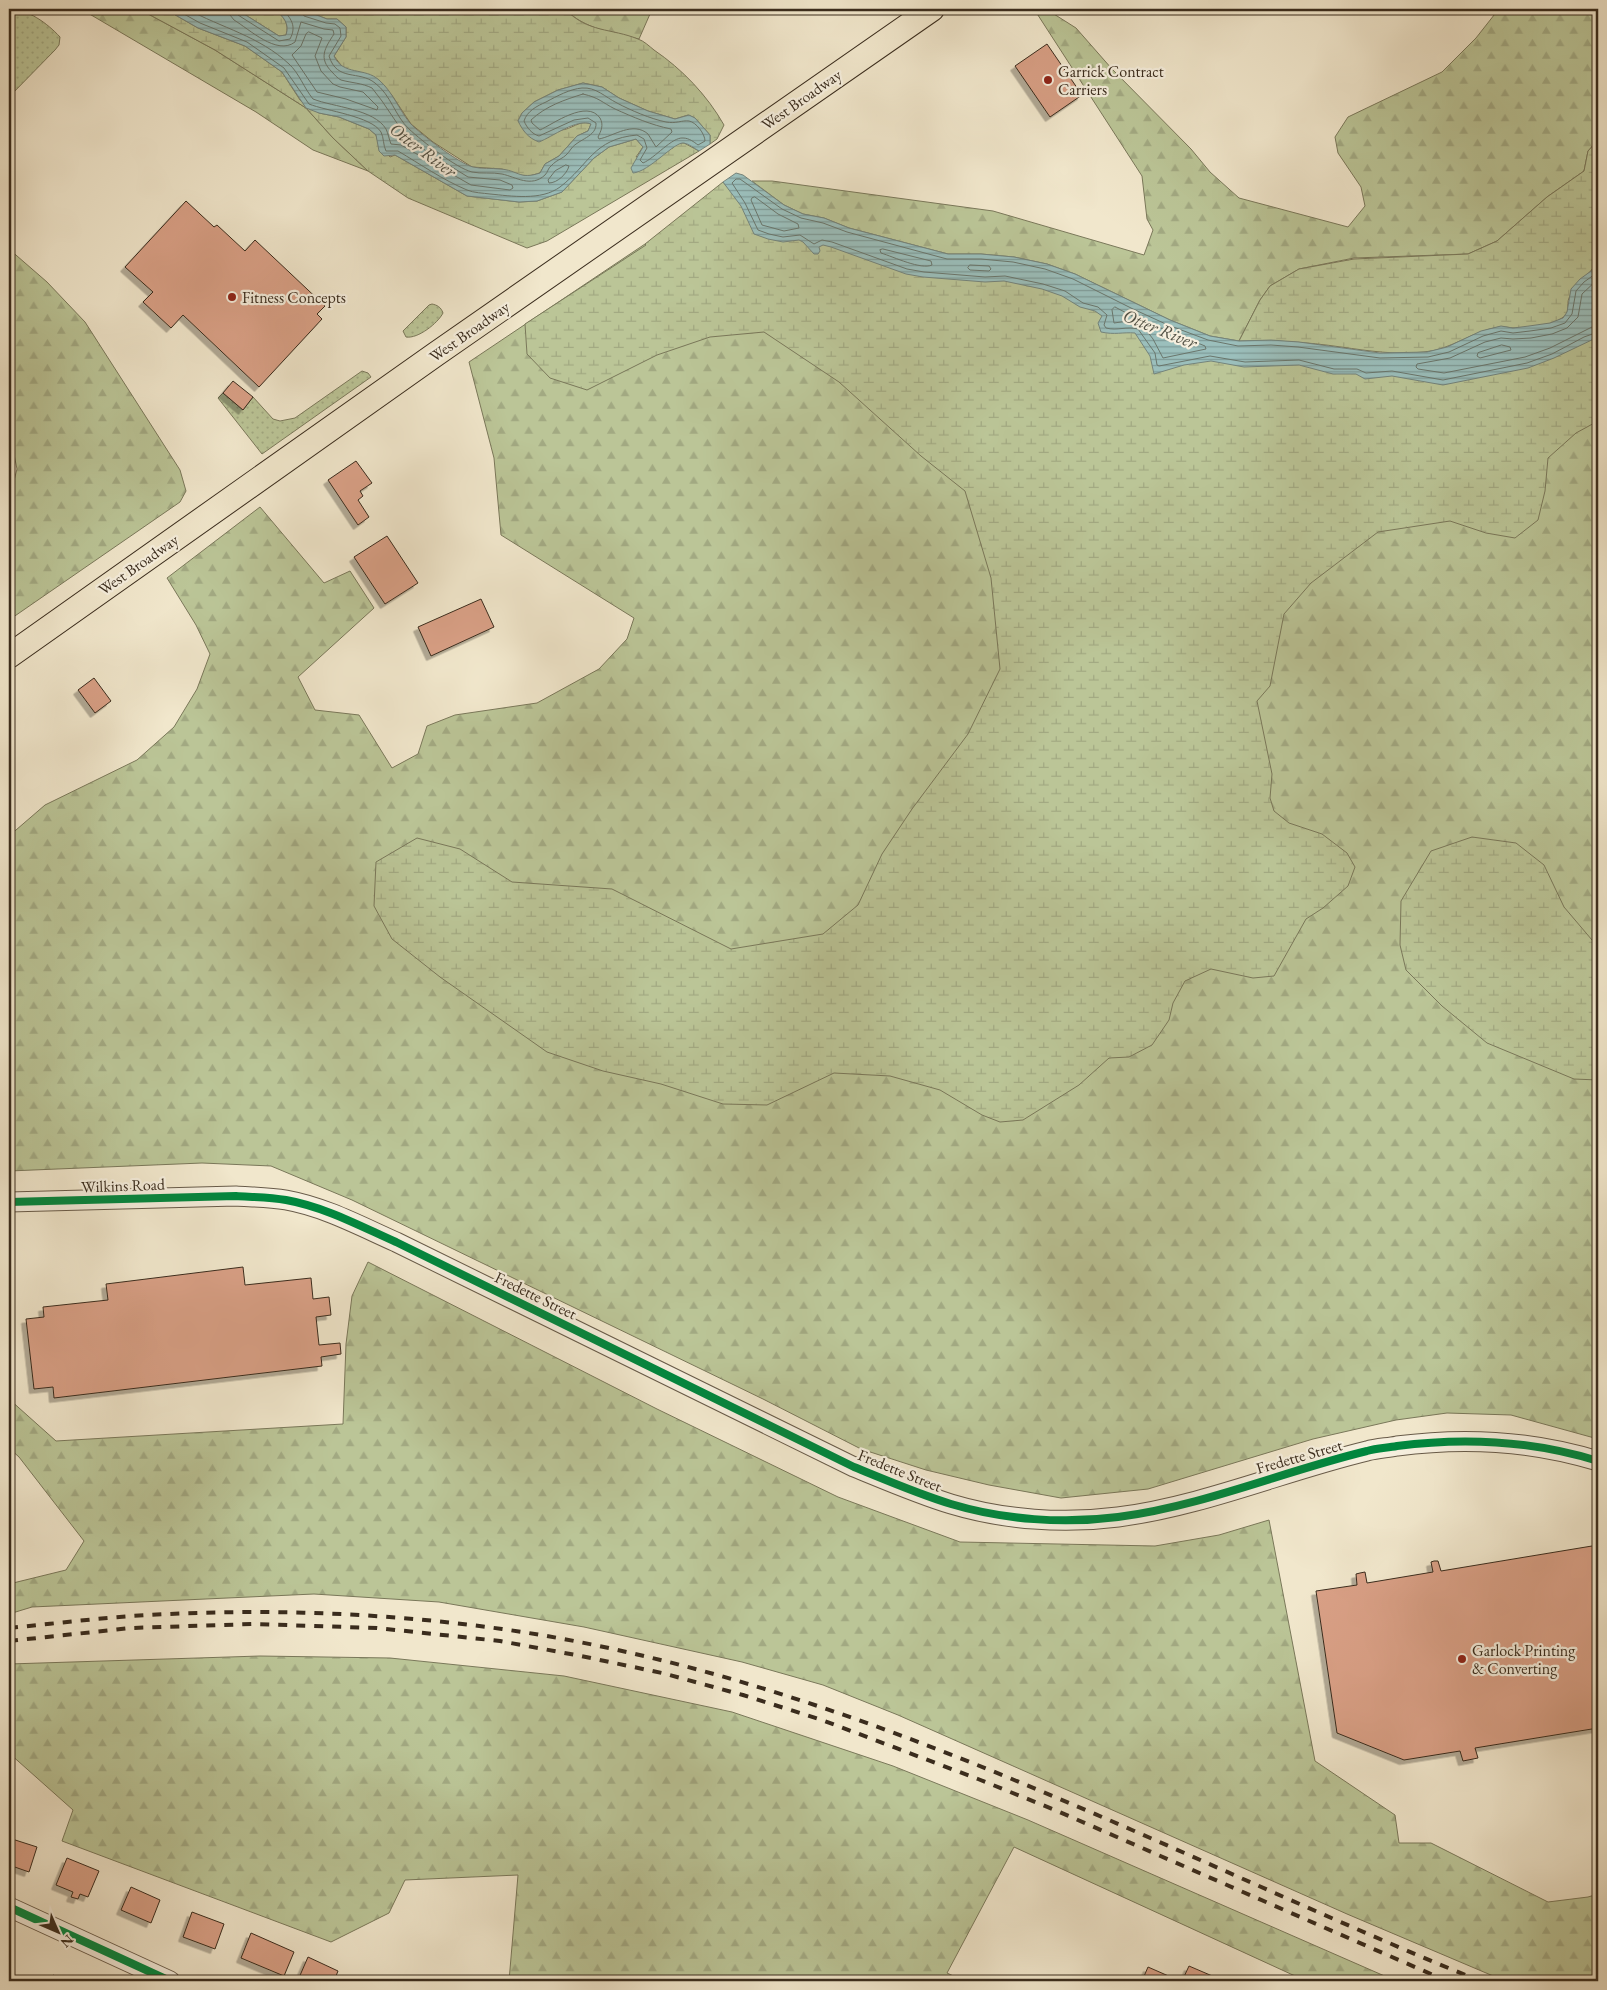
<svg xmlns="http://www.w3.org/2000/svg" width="1607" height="1990" font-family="'EB Garamond',serif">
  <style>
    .grass { fill: url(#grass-dots); stroke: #7a785a }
    .forest { fill: url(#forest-firs); stroke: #7a785a }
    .wetland { fill: url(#wetland-marsh); stroke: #7a785a }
    .water { fill: url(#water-rules); stroke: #74847c }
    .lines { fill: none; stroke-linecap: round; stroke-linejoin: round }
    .shore { stroke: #6a766c; stroke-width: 1 }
    .building { fill: #d9a086; stroke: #3a2c1d; filter: url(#shadow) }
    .minor-casing { stroke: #685b49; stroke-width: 21 }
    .major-casing { stroke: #3a2c1d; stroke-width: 26 }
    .minor { stroke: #f6efde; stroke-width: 19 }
    .major { stroke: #f1e7cc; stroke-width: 24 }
    .rail { stroke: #3a2c1d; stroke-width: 4; stroke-dasharray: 9 9; stroke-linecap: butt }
    .cycleway-casing { stroke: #f6efde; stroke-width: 11 }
    .cycleway { stroke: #00873e; stroke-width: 8 }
    .poi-dot { fill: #8f2418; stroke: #f6efde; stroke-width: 2 }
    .labels { text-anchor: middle; stroke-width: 4.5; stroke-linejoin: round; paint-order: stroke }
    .poi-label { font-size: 16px; fill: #3a2c1d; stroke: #f6efde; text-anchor: start }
    .street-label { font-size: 16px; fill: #3a2c1d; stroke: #f6efde }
    .water-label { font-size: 18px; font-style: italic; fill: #525145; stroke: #f6efde }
  </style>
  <defs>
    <pattern id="grass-dots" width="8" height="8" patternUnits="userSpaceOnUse" patternTransform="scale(1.25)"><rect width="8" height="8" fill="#bbc597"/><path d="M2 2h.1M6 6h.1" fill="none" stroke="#a2a982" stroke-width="1.8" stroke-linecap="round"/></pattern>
    <pattern id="forest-firs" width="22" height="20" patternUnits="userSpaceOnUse" patternTransform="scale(1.25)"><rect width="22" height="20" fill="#bbc597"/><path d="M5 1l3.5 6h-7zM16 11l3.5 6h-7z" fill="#a2a982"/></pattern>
    <pattern id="wetland-marsh" width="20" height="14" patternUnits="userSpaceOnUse" patternTransform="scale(1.25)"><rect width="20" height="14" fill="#bbc597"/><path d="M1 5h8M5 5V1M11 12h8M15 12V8" fill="none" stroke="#a2a982"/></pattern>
    <pattern id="water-rules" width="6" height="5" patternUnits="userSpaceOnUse" patternTransform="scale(1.25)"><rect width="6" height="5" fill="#9bbfbc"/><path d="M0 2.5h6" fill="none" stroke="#7f9b98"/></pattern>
    <filter id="shadow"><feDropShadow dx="-4.5" dy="4.5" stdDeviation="0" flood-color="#0004"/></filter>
  </defs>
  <rect width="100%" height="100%" fill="#f1e7cc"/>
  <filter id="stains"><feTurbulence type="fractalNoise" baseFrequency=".004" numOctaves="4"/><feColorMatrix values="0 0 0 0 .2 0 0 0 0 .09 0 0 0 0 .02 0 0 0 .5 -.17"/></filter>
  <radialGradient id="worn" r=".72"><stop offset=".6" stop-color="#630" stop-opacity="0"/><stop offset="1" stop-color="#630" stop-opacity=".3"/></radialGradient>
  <!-- grass -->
  <path class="grass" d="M 9,9 C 28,9 47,23 60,37 L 59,45 L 55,50 L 9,97 Z
    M 432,304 C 437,305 441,307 443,313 C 438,323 418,339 406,337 L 403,331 L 429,305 Z
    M 362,371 L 368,373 L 371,377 L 262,454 L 218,398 L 223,393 L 243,410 L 253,397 L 273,419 L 280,421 L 295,418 Z"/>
  <!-- forest -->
  <path class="forest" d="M 81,9 L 139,9 L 215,50 L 306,108 L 333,138 L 368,171 L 313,150 L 256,112 Z
    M 565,9 L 645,9 L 650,14 L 639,39 C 613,33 584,29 565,9 Z
    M 1034,9 L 1046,9 L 1076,28 L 1112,69 L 1191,149 L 1210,172 L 1239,198 L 1348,227 L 1365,206 L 1361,187 L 1338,153 L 1335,137 L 1348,117 L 1442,72 L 1476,38 L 1498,10 L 1503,9 L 1598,9 L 1598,140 L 1588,151 L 1584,171 L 1547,197 L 1497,241 L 1468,254 L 1354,258 L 1299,269 L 1270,286 L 1260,300 L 1239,341 L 1210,336 L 1170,320 L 1075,274 L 1047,264 L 1014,257 L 981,254 L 948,254 L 849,228 L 824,218 L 803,214 L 784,205 L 752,181 L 772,181 L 993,211 L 1144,255 L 1153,230 L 1147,219 L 1142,176 Z
    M 645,244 L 866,332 L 1598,393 L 1598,1439 L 1511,1415 L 1447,1413 L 1396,1420 L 1313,1439 L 1148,1489 L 1061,1498 L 989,1485 L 926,1470 L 861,1449 L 763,1399 L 352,1200 L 271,1166 L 202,1163 L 9,1171 L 9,836 L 45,805 L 137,760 L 174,727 L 197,689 L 210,654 L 196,625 L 167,578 L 260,507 L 324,583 L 350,571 L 374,608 L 298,677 L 315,710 L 359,715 L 392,768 L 418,754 L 427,726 L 455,715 L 537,703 L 599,669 L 627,639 L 634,618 L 501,535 L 494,458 L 469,362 Z
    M 9,249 L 47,282 L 85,322 L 180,470 L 186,491 L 180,502 L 9,620 L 9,500 L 17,469 L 9,430 Z
    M 368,1262 L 657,1409 L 838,1497 L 960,1542 L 1155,1546 L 1219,1535 L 1269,1520 L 1315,1761 L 1395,1815 L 1399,1843 L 1431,1843 L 1548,1902 L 1588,1897 L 1598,1894 L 1598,1981 L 1505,1981 L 1347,1914 L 898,1715 L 823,1685 L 742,1662 L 584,1627 L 439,1602 L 314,1594 L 32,1607 L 9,1614 L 9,1584 L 66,1570 L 84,1541 L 19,1457 L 9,1448 L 9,1399 L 56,1441 L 343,1424 L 346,1344 L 352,1296 Z
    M 260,1656 L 390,1658 L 564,1676 L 732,1712 L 893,1766 L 1028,1820 L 1396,1981 L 1306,1981 L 1014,1847 L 947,1973 L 964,1981 L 509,1981 L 518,1875 L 405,1880 L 389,1913 L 331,1942 L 62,1841 L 73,1810 L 9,1753 L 9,1664 Z"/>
  <!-- wetland -->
  <path class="wetland" d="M 139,9 L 165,9 L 198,28 L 245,46 L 282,72 L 300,100 L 319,113 L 339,117 L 369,129 L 376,135 L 378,142 L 390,157 L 395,155 L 467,196 L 519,202 L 537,201 L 562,192 L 594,158 L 609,147 L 636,139 L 643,147 L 636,157 L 673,148 L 677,143 L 684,143 L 699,151 L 547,241 L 527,248 L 408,198 L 368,171 L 333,138 L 306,108 L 215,50 Z
    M 236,9 L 275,9 C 283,17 290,23 286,35 L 279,36 Z
    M 301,9 L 565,9 C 588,33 611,28 638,39 C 644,41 649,46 654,50 C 682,69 707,95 724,125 L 717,139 L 710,144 L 710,135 L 695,118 L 688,115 L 675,119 L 648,111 L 619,98 L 602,87 L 583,83 L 558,90 L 534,102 L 522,113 L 518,121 C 531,124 547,130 561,130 C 571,130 580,119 591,124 L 588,131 L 577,136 L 559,156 L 545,164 L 540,173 L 529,176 L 517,175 L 502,169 L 472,167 L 433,142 L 411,124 L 391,94 L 344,69 L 334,56 L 346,37 L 346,27 L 337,19 L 327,19 Z
    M 1598,140 L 1598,266 L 1593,268 C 1587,276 1572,289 1569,298 C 1566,305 1571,313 1562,318 C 1550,326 1528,328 1514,328 C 1509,328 1504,326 1499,327 C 1472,331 1451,350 1424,352 C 1394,355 1370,351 1341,347 C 1307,342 1273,340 1239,341 L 1260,300 L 1270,286 L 1299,269 L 1354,259 L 1468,254 L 1497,241 L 1547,197 L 1584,171 L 1588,151 Z
    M 723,182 L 730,190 L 785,223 L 1025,270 L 1160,331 L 1420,374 L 1598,315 L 1598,421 L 1576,433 L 1548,458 L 1545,491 L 1538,520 L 1515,538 L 1486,533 L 1450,521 L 1378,532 L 1311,583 L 1284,614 L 1270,686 L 1257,701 L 1272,774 L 1270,798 L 1274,811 L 1289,823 L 1322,834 L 1347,853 L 1355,867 L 1348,886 L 1323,908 L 1306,919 L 1274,976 L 1253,978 L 1211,969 L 1185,981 L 1173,1003 L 1169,1020 L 1152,1045 L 1129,1057 L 1109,1058 L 1079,1085 L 1023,1120 L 1000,1122 L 982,1115 L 940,1090 L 890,1076 L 834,1073 L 767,1105 L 723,1104 L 661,1084 L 603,1071 L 547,1052 L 440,977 L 392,939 L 374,906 L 376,862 L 417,838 L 460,849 L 512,882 L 612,889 L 731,949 L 823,934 L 858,905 L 882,854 L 912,809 L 968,734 L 1000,669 L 991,578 L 965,491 L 921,456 L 839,382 L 764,332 L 710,337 L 657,355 L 587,390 L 550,378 L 527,354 L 525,324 L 646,245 L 645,244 Z
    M 1472,837 L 1516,843 L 1544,865 L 1564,907 L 1592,940 L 1598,942 L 1598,1080 L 1574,1079 L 1487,1043 L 1442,1006 L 1406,970 L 1400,945 L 1401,901 L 1431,851 Z"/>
  <!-- water -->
  <path class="water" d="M 165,9 L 236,9 L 279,36 L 286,35 C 290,23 283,17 275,9 L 301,9 L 327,19 L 337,19 L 346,27 L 346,37 L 334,56 C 343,76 365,67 379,80 C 393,92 399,110 410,123 C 420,134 460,164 473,167 C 482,169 491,168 500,169 C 518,170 519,180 540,173 L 545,164 L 559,156 L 577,136 L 588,131 L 591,124 C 577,118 552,137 539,142 C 528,138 523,131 518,121 L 522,113 L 534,102 L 558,90 L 583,83 L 602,87 L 619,98 L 648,111 L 675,119 L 689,115 L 695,118 L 710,135 L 710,144 L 699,151 C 694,148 689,144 684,143 C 675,141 649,172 633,173 L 631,168 L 643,147 L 636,139 L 609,147 L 594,158 L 562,192 L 537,201 L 519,202 L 467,196 L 395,155 L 384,156 L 379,151 L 376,135 L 369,129 L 339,117 L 319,113 L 306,108 L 282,72 L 245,46 L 198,28 Z
    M 736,173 L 743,175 L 784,205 L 803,214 L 824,218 L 849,228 L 948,254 L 981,254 L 1014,257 L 1047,264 L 1075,274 L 1170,320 L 1210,336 L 1239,341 L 1271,340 L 1299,342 L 1380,353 L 1427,352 L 1447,347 L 1481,331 L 1501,326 L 1513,328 L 1529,326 L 1550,323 L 1563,318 L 1567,312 L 1571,289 L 1580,279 L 1598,266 L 1598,337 L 1554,358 L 1528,368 L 1443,385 L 1392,376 L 1365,379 L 1356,374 L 1333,374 L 1299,365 L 1244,367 L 1211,361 L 1184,365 L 1154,374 L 1150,356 L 1135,333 C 1122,332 1115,335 1101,332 L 1098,323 L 1102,316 L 1095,311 L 1080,307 L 1062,296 L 1042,289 L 1004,281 L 985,282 L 923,277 L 906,274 L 831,247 L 823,245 L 819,247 L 820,251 L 818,254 L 814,254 L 803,242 L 799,240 L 783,242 L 768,239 L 754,234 L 741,206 L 723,182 Z"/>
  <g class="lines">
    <!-- shore -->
    <path class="shore" d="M 175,9 L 200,23 L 247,42 L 284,68 L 309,104 C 326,111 371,116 381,132 C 384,138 383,145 386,151 L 398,151 C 420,164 443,180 467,190 C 474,193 483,193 490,194 C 511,196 541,201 560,187 C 589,165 593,139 637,135 L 644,139 L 647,148 L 640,160 L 643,163 C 655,158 672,137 683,138 C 689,138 694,142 698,145 L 705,141 C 705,134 696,122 689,121 C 682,120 676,124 666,122 C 651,119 630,110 617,103 C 605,97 596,87 582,88 C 570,89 557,96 546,102 C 537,106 527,111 524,121 C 527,128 532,134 539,136 L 574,120 L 588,118 L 596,123 C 597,137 578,139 571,149 C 564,160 558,158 551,166 C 548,168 548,172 545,175 C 531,188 516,177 502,174 C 492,172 481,174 472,172 C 456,168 422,141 409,129 C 395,116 391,95 375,83 C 359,70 337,82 329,56 L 341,36 L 340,28 L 335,24 L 326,23 L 304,16 L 301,9
      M 187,9 C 222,28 259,36 289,64 C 299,73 304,88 313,99 C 333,107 374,109 386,129 C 388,133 389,139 391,144 L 401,145 L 471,185 L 510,190 L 513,188 L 512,185 L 500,180 L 468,177 L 426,151 L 403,132 L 382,101 L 372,88 C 362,83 352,83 341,80 C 337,78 335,75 332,72 C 318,58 325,48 334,34 L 333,30 L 324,29 L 301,22 L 295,42 C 277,56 249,29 234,20 L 230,15 L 229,9
      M 236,9 L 238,15 L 279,41 L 290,39 C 297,26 291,18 282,9
      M 309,32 L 322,38 L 315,56 L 321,71 L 333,84 L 340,87 L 363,92 L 378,107 L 377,110 L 346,99 L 317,92 L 292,55 L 301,46 L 306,34 Z
      M 583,94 C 600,98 601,102 615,109 C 633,117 651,125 671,129 L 672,132 L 656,147 C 653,143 651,138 648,134 C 633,121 614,136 599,139 L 598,137 C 601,131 604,125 600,118 C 587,99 553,124 540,130 L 532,123 L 531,120 C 546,106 564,100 583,94 Z
      M 566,165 L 569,166 C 567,174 557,183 549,183 L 548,180 L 555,171 Z
      M 755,197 L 778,214 L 798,224 L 799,228 L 784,231 L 762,225 L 751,200 L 752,198 Z
      M 883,249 L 931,261 L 932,265 C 921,270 894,257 881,253 L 880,250 Z
      M 970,265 L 989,266 L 991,269 L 989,271 L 970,270 L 968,268 Z
      M 1598,272 L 1584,282 L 1576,291 L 1572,314 L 1565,323 L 1551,328 L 1530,331 L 1513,333 L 1501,331 L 1483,336 L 1449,352 L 1428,357 L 1380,358 L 1298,347 L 1271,345 L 1238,346 L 1208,340 L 1168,325 L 1133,309 L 1073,279 L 1045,269 L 1013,262 L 981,259 L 947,259 L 847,232 L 823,223 L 801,218 L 782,209 L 740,179 L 736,179 L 732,183 L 745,203 L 758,230 L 769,234 L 783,237 L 800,235 L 814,244 L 822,240 L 832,242 L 907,269 L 924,272 L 985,277 L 1005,276 L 1043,284 L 1065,291 L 1083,303 L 1098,307 L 1107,315 L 1104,325 L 1106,328 C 1117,331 1127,326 1138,329 L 1155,353 L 1157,365 L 1159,366 L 1210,356 L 1245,362 L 1299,360 L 1334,369 L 1357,369 L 1366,373 L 1392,371 L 1443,380 L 1527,363 L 1552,354 L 1584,337 L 1598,332
      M 1598,279 L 1582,294 L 1578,317 L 1567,328 L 1552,334 L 1531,338 L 1513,339 L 1501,338 L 1485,342 L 1450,358 L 1417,364 L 1416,367 L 1418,369 L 1444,373 L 1525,357 L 1550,348 L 1592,327 L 1598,326
      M 1115,307 L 1134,317 L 1135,320 L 1114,323 L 1112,310 Z
      M 1146,322 L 1205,346 L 1206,349 L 1163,358 L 1153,339 L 1143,326 Z
      M 1502,345 L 1510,347 L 1511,350 L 1480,358 L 1477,356 L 1478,353 Z"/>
  </g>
  <!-- building -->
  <path class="building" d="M 1047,44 L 1082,95 L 1050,117 L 1015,66 Z
    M 186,201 L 214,227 L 217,225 L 245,251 L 255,240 L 325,306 L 317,314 L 322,319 L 259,387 L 183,315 L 171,328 L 143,302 L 153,292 L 125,267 Z
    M 233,381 L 253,397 L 243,410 L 223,393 Z
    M 356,461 L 372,483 L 360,491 L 363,496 L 358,500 L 369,517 L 358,525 L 328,480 Z
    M 387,536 L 418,583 L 385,604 L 354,557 Z
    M 481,599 L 494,627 L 431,656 L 418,627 Z
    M 94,678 L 111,701 L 95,713 L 78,690 Z
    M 243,1267 L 245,1285 L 311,1278 L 313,1299 L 329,1297 L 331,1315 L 316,1317 L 319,1345 L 340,1343 L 341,1354 L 321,1357 L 322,1366 L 54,1398 L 53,1387 L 34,1389 L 26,1319 L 44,1317 L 43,1307 L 108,1300 L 106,1284 Z
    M 1598,1545 L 1598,1728 L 1475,1748 L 1478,1758 L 1463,1761 L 1460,1751 L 1404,1760 L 1337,1733 L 1316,1591 L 1357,1585 L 1356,1574 L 1360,1573 L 1365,1572 L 1367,1583 L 1433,1572 L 1431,1562 L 1434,1561 L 1438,1561 L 1441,1571 Z
    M 9,1838 L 37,1847 L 29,1872 L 9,1865 Z
    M 67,1858 L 99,1871 L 88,1897 L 80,1894 L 78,1899 L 71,1897 L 73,1892 L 56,1885 Z
    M 131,1887 L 160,1900 L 151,1923 L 121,1910 Z
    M 192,1912 L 224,1924 L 215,1949 L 183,1937 Z
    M 251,1933 L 294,1952 L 284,1976 L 241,1958 Z
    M 308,1957 L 338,1971 L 334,1981 L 301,1981 L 298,1980 Z
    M 1189,1966 L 1224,1981 L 1182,1981 Z
    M 1148,1967 L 1180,1981 L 1142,1981 Z
    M 53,1975 L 66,1981 L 50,1981 Z"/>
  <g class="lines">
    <defs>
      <path id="minor" d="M 9,1202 L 236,1196 C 252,1197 269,1197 286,1200 C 325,1207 360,1226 396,1242 L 854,1467 C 886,1480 918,1494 951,1504 C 1004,1520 1064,1524 1118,1517 C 1203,1506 1284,1471 1367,1451 C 1377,1448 1387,1448 1397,1446 C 1465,1437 1533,1441 1598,1461
        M 9,1907 L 170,1981"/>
      <path id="major" d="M 9,656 L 436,354 L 932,9"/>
    </defs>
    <!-- minor casing -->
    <use href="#minor" class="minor-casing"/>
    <!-- major casing -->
    <use href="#major" class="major-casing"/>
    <!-- minor -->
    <use href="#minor" class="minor"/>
    <!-- major -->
    <use href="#major" class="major"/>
    <!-- rail -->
    <path class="rail" d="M 9,1628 C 50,1624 91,1619 132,1616 C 255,1608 380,1612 502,1629 C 849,1678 1160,1851 1480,1981
      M 9,1641 L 131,1628 L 253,1624 L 377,1628 L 500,1641 L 581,1656 L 662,1673 L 743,1695 L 822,1720 L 978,1779 L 1055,1810 L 1447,1981"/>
    <defs>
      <path id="cycleway" d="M 9,1202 L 236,1196 C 252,1197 269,1197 286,1200 C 325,1207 360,1226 396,1242 L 854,1467 C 886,1480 918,1494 951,1504 C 1004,1520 1064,1524 1118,1517 C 1203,1506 1284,1471 1367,1451 C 1377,1448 1387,1448 1397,1446 C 1465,1437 1533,1441 1598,1461
        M 9,1907 L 170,1981"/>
    </defs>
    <!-- cycleway casing -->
    <use href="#cycleway" class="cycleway-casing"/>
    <!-- cycleway -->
    <use href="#cycleway" class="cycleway"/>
  </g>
  <!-- markers -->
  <g class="poi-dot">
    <circle cx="1048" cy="80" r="5"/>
    <circle cx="232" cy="297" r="5"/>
    <circle cx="1462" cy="1659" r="5"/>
  </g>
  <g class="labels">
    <!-- poi labels -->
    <g class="poi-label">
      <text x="1058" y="77">Garrick Contract<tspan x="1058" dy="18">Carriers</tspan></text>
      <text x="242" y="303">Fitness Concepts</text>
      <text x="1472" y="1656">Garlock Printing<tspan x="1472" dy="18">&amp; Converting</tspan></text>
    </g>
    <!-- street labels -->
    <g class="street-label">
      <text transform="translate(801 99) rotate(-35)" y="6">West Broadway</text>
      <text transform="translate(469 331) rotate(-35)" y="6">West Broadway</text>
      <text transform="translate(138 564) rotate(-35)" y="6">West Broadway</text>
      <text transform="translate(123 1185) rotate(-2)" y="6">Wilkins Road</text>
      <text transform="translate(536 1295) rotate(26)" y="6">Fredette Street</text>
      <text transform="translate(1299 1456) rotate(-16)" y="6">Fredette Street</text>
      <text transform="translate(900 1470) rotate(22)" y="6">Fredette Street</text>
    </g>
    <!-- water labels -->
    <g class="water-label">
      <text transform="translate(423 150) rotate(37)" y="6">Otter River</text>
      <text transform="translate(1160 329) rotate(22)" y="6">Otter River</text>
    </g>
  </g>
  <!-- margin -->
  <rect width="1607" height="1990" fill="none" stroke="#f1e7cc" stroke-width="30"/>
  <rect x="10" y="10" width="1587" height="1970" fill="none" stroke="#3a2c1d" stroke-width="2.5"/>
  <rect x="15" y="15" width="1577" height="1960" fill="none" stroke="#3a2c1d"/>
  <!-- north arrow -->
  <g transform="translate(58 1932) rotate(135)" stroke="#f6efde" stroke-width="4" paint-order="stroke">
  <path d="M0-4L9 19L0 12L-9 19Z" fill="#3a2c1d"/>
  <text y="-8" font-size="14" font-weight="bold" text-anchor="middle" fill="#3a2c1d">N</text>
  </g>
  <rect width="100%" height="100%" filter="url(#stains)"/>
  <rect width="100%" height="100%" fill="url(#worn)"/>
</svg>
